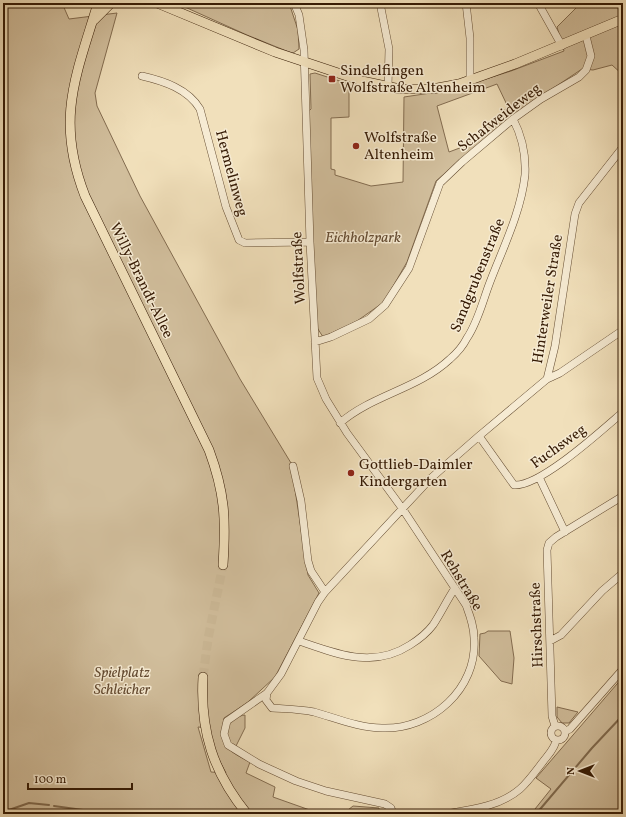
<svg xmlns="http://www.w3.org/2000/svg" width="626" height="817" font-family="Vollkorn,serif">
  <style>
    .green { fill: #d1be9c; stroke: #836c50; fill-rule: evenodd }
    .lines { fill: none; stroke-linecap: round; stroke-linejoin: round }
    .stream { stroke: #7f694d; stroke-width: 2 }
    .major-tunnel { stroke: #cbb896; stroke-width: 9; stroke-dasharray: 9 4.5; stroke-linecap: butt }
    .minor-casing { stroke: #644c32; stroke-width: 8 }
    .major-casing { stroke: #351a04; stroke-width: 10 }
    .minor { stroke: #f6ebd3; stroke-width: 7 }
    .major { stroke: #f1e0bb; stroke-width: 9 }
    .poi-dot { fill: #8f2418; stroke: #f6ebd3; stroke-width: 1.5 }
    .labels { text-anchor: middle; stroke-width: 3; stroke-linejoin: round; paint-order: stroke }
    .poi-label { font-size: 15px; fill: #351a04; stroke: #f6ebd3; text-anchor: start }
    .street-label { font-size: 15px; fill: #351a04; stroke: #f6ebd3 }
    .park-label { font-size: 15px; font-style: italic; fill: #644b32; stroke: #f6ebd3 }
  </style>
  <rect width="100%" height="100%" fill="#f1e0bb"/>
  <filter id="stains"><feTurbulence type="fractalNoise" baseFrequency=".005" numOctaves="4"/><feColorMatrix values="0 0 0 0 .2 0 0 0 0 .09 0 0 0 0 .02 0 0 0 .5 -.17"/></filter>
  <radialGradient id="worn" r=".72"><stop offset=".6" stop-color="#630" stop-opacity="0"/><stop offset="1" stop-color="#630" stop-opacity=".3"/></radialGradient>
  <!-- green -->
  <path class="green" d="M 3,3 L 62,3 L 69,19 L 117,13 L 95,93 L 97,106 L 140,196 L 240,379 L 291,463 L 308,575 L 319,593 L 275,677 L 247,703 L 224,718 C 220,746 226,750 250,762 L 246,773 L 275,787 L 273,797 L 321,814 L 3,814 ZM 198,727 L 209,728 L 217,756 L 226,773 L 211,772 Z
    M 176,3 L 289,3 L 298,30 L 299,49 L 293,53 L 289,52 L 247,35 Z
    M 581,3 L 623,3 L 623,75 L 612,65 L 593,70 L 582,69 L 513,115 L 436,181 L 407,262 L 384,302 L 357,321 L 323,337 L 316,326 L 308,112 L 311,109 L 310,74 L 315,73 L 349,84 L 349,117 L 331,118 L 331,169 L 335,170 L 335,175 L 371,186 L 403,182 L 404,97 L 451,90 L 511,71 L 564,51 L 557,27 ZM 497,84 L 508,107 L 465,146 L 449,152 L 437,106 Z
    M 488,631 L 510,631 L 514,658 L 512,684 L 501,681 L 479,656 L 480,634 L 485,633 Z
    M 623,677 L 623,814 L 531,814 L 551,789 L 536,778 Z
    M 557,707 L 578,712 L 569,723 L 562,723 L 557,717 Z
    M 245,715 L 245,728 L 235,748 L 227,739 C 227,725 230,717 245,715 Z
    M 353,806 L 379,808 L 379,814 L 343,814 Z"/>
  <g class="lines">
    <!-- stream -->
    <path class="stream" d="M 54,806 L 112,814
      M 3,812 L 29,803 L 49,805
      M 536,814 L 592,748 L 623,715"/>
    <!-- major-tunnel -->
    <path class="major-tunnel" d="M 203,677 L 208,639 L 223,565"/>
    <defs>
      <path id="minor" d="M 380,3 L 389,49 L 388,87
        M 466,3 L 470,38 L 470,80
        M 538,3 L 562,46
        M 142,76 C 164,81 188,89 200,109 L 226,207 L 239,240 L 245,243 L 310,242
        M 315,342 L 331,337 L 369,319 L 385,305 L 409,268 L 440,183 L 462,162 L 513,119 L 541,99 L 579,77 L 586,70 L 591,56 L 586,36
        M 547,379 L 560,373 L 623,330
        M 340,423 C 372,395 418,389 450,359 C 457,353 463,346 467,338 C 478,322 483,300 490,282 C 503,248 521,212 525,175 C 526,156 522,136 513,119
        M 479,436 L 514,485 C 540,487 602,430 623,412
        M 293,466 L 301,501 L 308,561 L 311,571 L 325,592
        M 539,477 L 565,532
        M 299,641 C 337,654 373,669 410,645 C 418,640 427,633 433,625 C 441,613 447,600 455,588
        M 550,641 L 561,635 L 602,591 L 623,573
        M 267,693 L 266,700 L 272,708 C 286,709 300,709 314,712 C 336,718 359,728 382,728 C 431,730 478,689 474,638 C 474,626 470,616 466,605 L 402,508 L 347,433 L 326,399 L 317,378 L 310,242 L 304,50 L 299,15 L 294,3
        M551 733a7 7 0 1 1 14 0a7 7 0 1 1-14 0Z
        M 555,726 L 552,716 L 547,550 L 549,543 L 556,537 L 623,496
        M 566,731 L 570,729 L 623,669
        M 393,814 L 391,808 L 385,804 L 326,791 L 296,781 L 259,764 L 228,745 L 224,734 L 227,721 L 267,693 L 281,674 L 318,602 L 325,592 L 430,479 L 479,436 L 547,379 L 555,346 L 575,214 L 579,203 L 623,147
        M 444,814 C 469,810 499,807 520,789 C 528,782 535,772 542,763 C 547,756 555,749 556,740"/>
      <path id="major" d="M 98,3 C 76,76 55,119 85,196 L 209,450 C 225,493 226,519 223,565
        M 157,3 L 275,52 L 362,81 L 400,89 L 432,89 L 459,84 L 515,64 L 623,19
        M 94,20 L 111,3
        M 203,677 C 200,731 213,772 247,814"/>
    </defs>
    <!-- minor casing -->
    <use href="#minor" class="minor-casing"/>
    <!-- major casing -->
    <use href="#major" class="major-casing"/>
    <!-- minor -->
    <use href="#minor" class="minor"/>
    <!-- major -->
    <use href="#major" class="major"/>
  </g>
  <!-- markers -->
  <g class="poi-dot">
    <rect x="328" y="75" width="8" height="8" rx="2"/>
    <circle cx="356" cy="146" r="4"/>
    <circle cx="351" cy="473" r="4"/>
  </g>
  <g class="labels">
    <!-- poi labels -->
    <g class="poi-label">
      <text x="340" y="75">Sindelfingen<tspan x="340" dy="17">Wolfstraße Altenheim</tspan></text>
      <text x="364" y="142">Wolfstraße<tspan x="364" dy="17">Altenheim</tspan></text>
      <text x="359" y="469">Gottlieb-Daimler<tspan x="359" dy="17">Kindergarten</tspan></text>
    </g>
    <!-- street labels -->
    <g class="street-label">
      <text transform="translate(499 117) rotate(-38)" y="5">Schafweideweg</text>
      <text transform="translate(232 173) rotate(75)" y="5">Hermelinweg</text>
      <text transform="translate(298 268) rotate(-93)" y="5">Wolfstraße</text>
      <text transform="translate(477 275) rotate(-68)" y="5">Sandgrubenstraße</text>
      <text transform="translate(142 280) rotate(64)" y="5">Willy-Brandt-Allee</text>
      <text transform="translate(547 299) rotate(-81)" y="5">Hinterweiler Straße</text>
      <text transform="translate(558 446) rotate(-36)" y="5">Fuchsweg</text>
      <text transform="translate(462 580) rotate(59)" y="5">Rehstraße</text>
      <text transform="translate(536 625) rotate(-92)" y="5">Hirschstraße</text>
    </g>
    <!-- park labels -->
    <g class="park-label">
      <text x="363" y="242">Eichholzpark</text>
      <text x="122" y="677">Spielplatz<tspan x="122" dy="17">Schleicher</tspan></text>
    </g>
  </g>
  <!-- margin -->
  <rect width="626" height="817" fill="none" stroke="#f1e0bb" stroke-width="16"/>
  <rect x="4" y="4" width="618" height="809" fill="none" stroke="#351a04" stroke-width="2"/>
  <rect x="8" y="8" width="610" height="801" fill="none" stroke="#351a04"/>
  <!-- north arrow -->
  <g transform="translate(580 771) rotate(270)" stroke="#f6ebd3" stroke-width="3" paint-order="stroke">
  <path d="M0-3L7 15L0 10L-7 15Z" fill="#351a04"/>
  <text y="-6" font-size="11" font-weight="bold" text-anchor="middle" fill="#351a04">N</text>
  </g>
  <!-- scale -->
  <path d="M28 783v6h104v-6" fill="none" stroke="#351a04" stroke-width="2"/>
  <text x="34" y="783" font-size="12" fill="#351a04" stroke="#f6ebd3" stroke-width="3" paint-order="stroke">100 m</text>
  <rect width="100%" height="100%" filter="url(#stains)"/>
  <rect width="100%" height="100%" fill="url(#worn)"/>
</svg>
